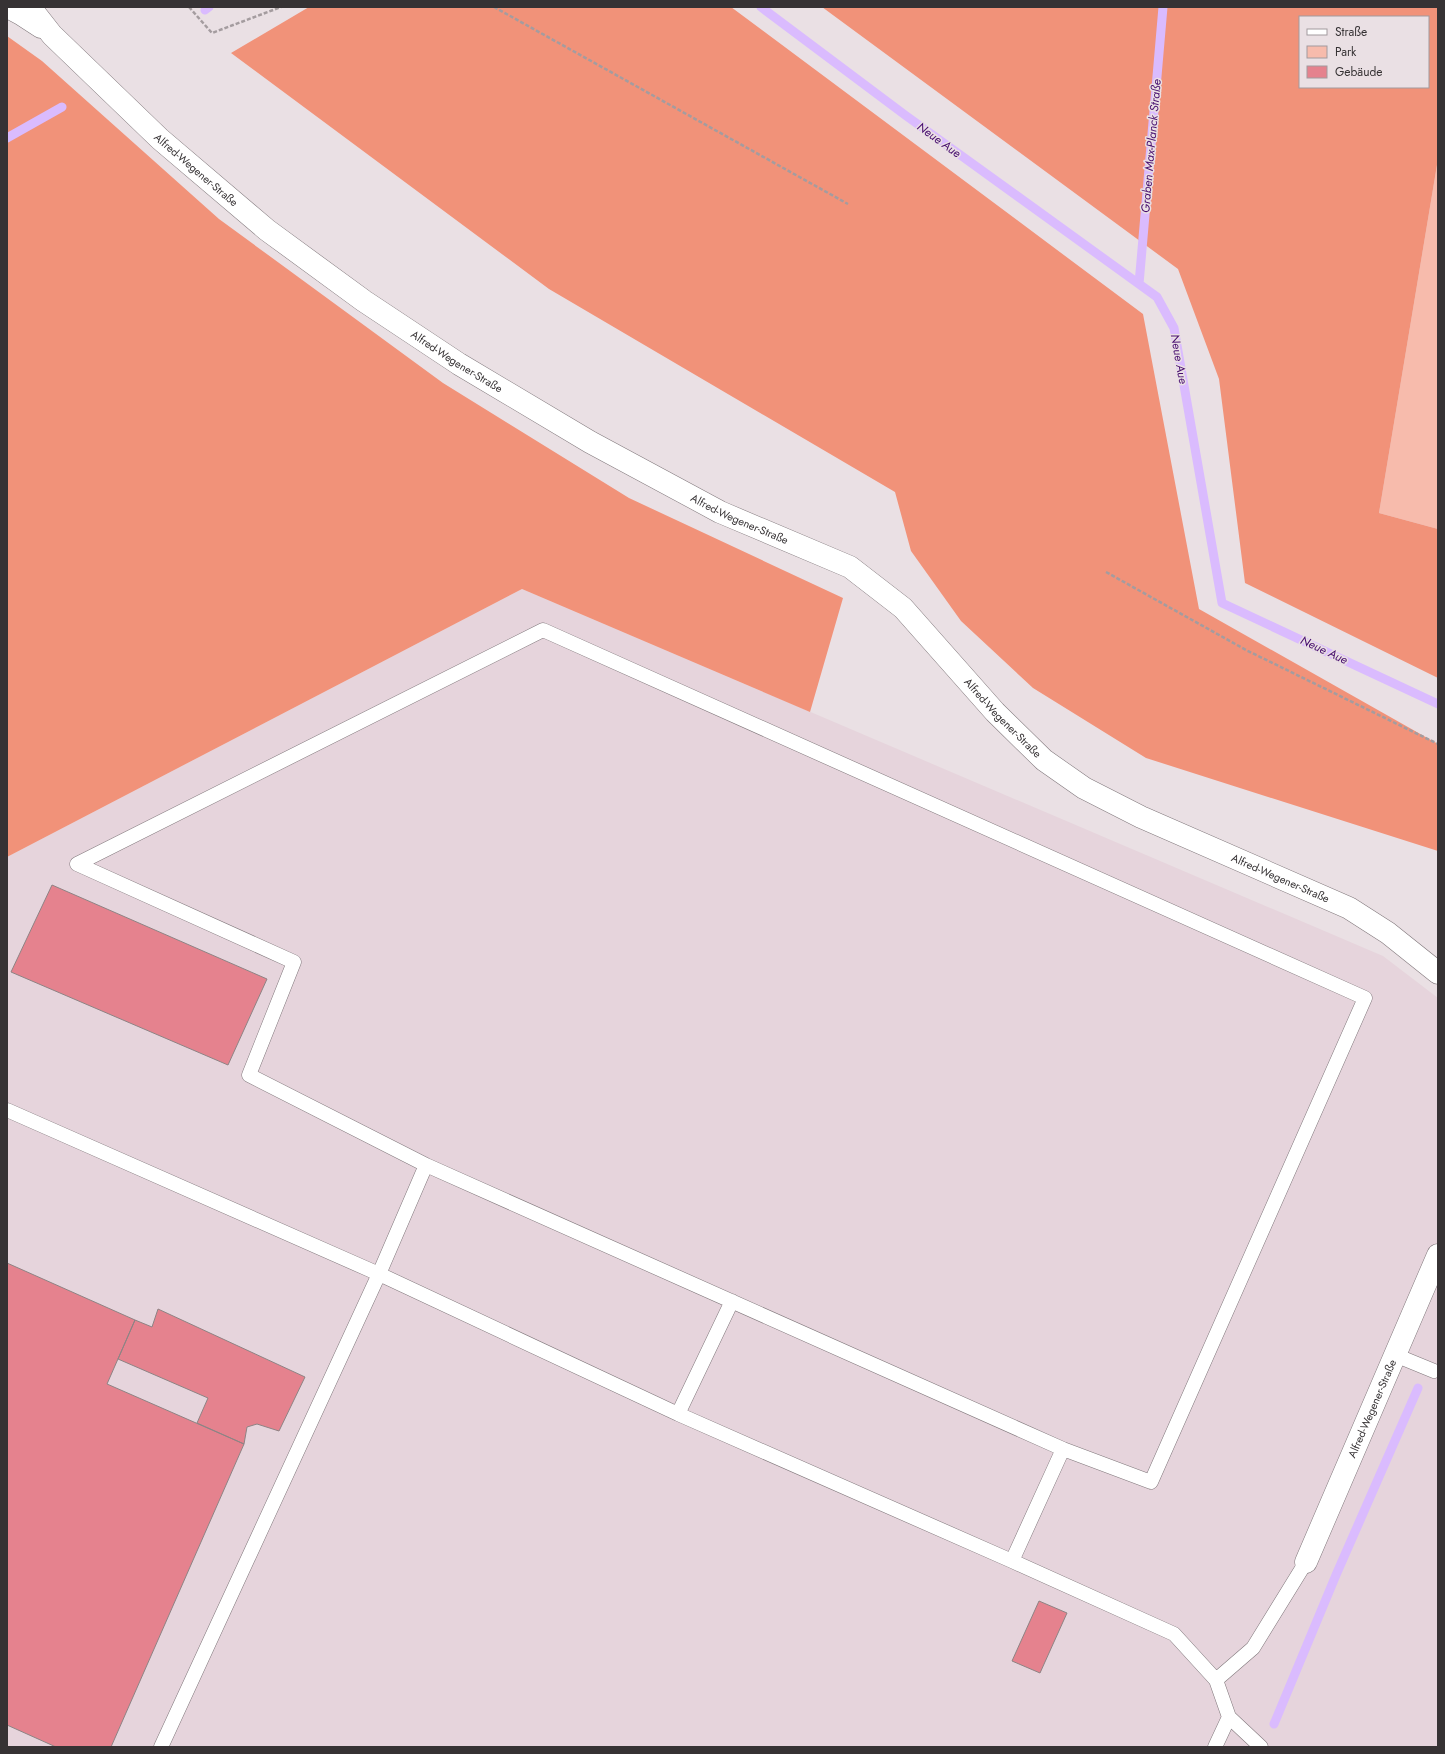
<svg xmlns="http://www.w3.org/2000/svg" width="1445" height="1754" font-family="Jost,sans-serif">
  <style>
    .built { fill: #e6d4dc }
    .green { fill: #f7bbac }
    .forest { fill: #f19279; fill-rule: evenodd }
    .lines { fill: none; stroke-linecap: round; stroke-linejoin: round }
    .stream { stroke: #dabbfe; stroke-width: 9 }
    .building { fill: #e5828e; stroke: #8e8384 }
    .lane-casing { stroke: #81787c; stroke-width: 15 }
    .street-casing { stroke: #81787c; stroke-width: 23 }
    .path { stroke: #a49c9f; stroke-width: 2.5; stroke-dasharray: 4 2; stroke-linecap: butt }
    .lane { stroke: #fff; stroke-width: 14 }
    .street { stroke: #fff; stroke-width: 22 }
    .labels { text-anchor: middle; stroke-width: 3; stroke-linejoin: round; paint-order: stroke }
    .street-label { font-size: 11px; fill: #363234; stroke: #eae0e4 }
    .water-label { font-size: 12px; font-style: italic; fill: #460c6e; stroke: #eae0e4 }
  </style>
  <rect width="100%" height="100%" fill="#eae0e4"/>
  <!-- built -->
  <path class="built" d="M 522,589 L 1383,956 L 1438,998 L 1438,1747 L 7,1747 L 7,857 Z"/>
  <!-- green -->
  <path class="green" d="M 1438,159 L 1438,529 L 1379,513 Z"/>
  <!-- forest -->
  <path class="forest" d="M 309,7 L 731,7 L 1143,314 L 1199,609 L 1438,744 L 1438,851 L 1146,758 L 1033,688 L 961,621 L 911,551 L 895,492 L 549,289 L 231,53 Z
    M 822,7 L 1438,7 L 1438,159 L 1379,513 L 1438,529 L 1438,678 L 1245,583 L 1219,379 L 1178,269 ZM 1300,17 L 1428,17 L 1428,87 L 1300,87 Z
    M 7,36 L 42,61 L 219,219 L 443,383 L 629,498 L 843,598 L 810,712 L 522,589 L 7,857 Z"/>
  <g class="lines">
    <!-- stream -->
    <path class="stream" d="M 761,7 L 905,115 L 1157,297 L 1174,328 L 1222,603 L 1438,704
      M 205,10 L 209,7
      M 7,138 L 62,107
      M 1139,284 L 1163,7
      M 1274,1724 L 1336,1575 L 1418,1388"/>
  </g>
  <!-- building -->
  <path class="building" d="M 52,885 L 267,979 L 228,1065 L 11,972 Z
    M 7,1263 L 135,1320 L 107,1384 L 244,1444 L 111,1747 L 56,1747 L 7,1725 Z
    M 158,1309 L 305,1377 L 279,1431 L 257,1424 L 247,1427 L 244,1444 L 197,1423 L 208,1398 L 118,1359 L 135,1320 L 152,1327 Z
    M 1039,1601 L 1067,1613 L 1040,1673 L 1012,1661 Z"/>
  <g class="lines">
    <defs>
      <path id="lane" d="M 77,864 L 543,630 L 1365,998 L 1151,1482 L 1063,1449 L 1012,1561
        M 77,864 L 294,962 L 249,1075 L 426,1165 L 379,1274 L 161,1747
        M 7,1110 L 379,1274 L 678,1414 L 1012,1561 L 1174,1634 L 1216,1680 L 1229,1717 L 1215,1747
        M 426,1165 L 1063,1449
        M 1395,1355 L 1434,1371
        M 678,1414 L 732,1301
        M 1216,1680 L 1253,1648 L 1306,1562
        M 1229,1717 L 1261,1747"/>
      <g id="street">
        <path d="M 8,7 L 21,14 L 41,27"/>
        <path id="s1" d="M 30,7 L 52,35 L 160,139 L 267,230 L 364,301 L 459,364 L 590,442 L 720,512 L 850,567 L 903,608 L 995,712 L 1044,760 L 1084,788 L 1141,817 L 1349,908 L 1388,933 L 1438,973"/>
        <path id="s2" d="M 1306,1562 L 1438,1255"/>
      </g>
    </defs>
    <!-- lane casing -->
    <use href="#lane" class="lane-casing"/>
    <!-- street casing -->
    <use href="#street" class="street-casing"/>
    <!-- path -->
    <path class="path" d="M 189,7 L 212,33 L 281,7
      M 494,7 L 848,204
      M 1106,572 L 1246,650 L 1438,744"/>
    <!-- lane -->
    <use href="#lane" class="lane"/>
    <!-- street -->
    <use href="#street" class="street"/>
  </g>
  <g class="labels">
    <!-- street labels -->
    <g class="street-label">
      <text dy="4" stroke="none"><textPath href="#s1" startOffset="233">Alfred-Wegener-Straße</textPath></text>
      <text dy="4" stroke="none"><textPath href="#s1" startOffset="557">Alfred-Wegener-Straße</textPath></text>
      <text dy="4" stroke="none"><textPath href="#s1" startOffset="881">Alfred-Wegener-Straße</textPath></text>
      <text dy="4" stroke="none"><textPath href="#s1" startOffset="1217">Alfred-Wegener-Straße</textPath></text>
      <text dy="4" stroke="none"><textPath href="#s1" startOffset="1541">Alfred-Wegener-Straße</textPath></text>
      <text dy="4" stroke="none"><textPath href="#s2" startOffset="167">Alfred-Wegener-Straße</textPath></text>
    </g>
    <!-- water labels -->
    <g class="water-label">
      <text transform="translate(939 140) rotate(36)" y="4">Neue Aue</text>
      <text transform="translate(1151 146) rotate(-85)" y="4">Graben Max-Planck Straße</text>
      <text transform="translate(1179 359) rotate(80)" y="4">Neue Aue</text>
      <text transform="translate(1324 650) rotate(25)" y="4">Neue Aue</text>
    </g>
  </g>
  <!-- border -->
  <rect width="1445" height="1754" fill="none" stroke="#363234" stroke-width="16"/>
  <!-- legend -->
  <rect x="1299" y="16" width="130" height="72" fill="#eae0e4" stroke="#a29a9e"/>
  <rect x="1307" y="29" width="20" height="6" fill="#ffffff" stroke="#a29a9e"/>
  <text x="1335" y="36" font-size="12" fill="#363234">Straße</text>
  <rect x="1307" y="46" width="20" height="12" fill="#f7bbac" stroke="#a29a9e"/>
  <text x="1335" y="56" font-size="12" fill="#363234">Park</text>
  <rect x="1307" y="66" width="20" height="12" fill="#e5828e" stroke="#a29a9e"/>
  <text x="1335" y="76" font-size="12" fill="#363234">Gebäude</text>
</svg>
